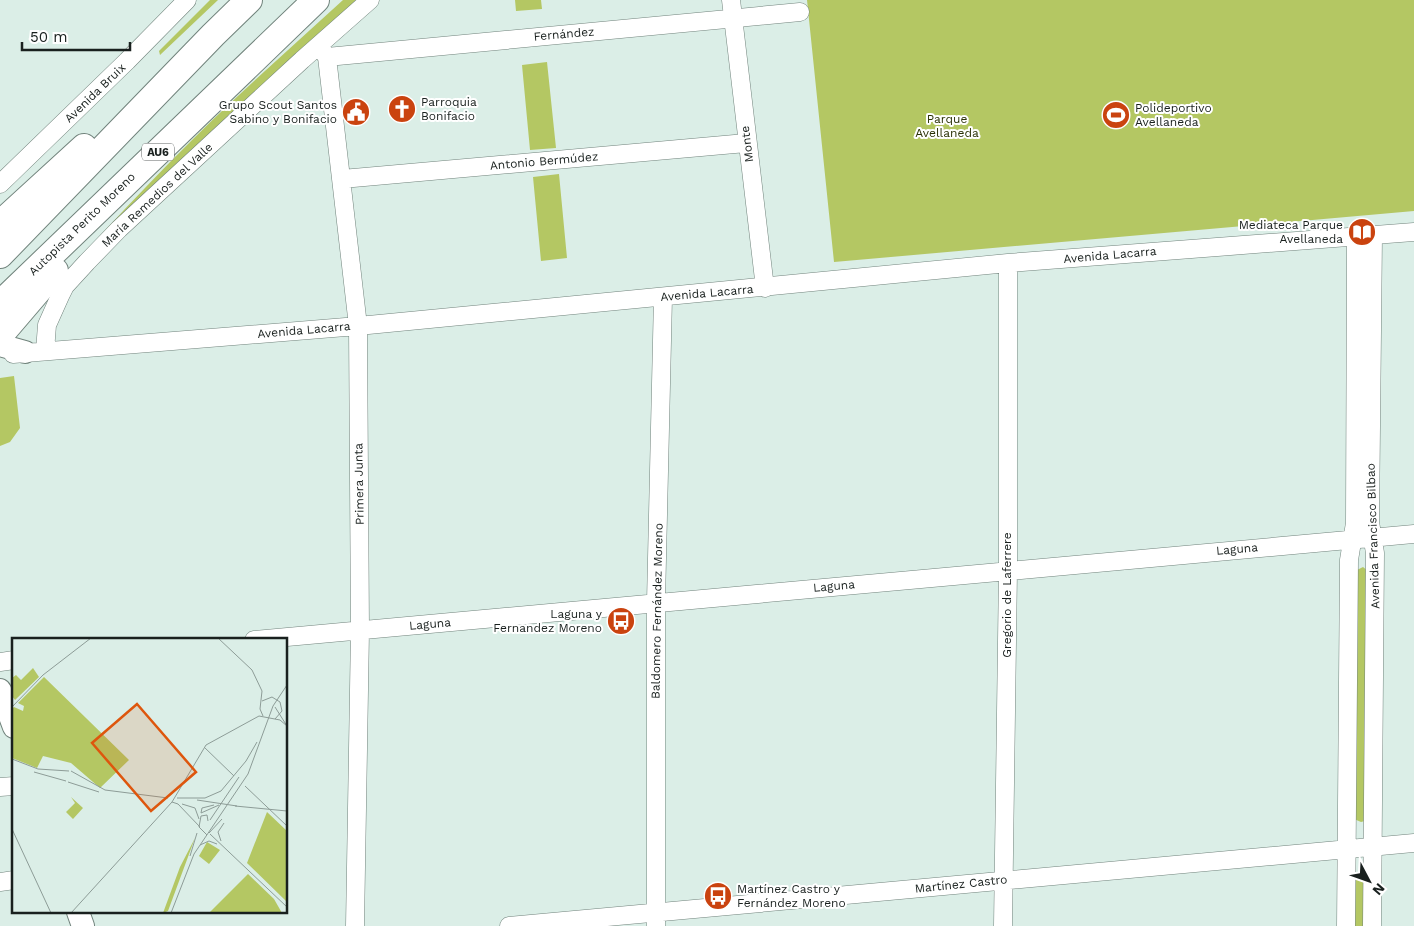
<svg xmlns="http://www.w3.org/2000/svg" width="1414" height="926" font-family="'Work Sans',sans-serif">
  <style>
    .green { fill: #b4c763 }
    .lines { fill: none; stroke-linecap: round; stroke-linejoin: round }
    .minor-casing { stroke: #71837c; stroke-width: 19 }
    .major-casing { stroke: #71837c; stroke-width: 24 }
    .highway-casing { stroke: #71837c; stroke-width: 28 }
    .minor { stroke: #fff; stroke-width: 18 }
    .major { stroke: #fff; stroke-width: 22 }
    .highway { stroke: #fff; stroke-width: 26 }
    .labels { text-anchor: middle; stroke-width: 4; stroke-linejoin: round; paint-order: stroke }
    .shield { fill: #fff; stroke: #5e6362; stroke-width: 1 }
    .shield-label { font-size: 11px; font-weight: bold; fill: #19201e }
    .street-label { font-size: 12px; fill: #19201e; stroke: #fff }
    .poi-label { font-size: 12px; fill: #19201e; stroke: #fff; text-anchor: start }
    .park-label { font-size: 12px; fill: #2b3207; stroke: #fff }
    .inset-road { fill: none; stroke: #8d9c97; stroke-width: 1 }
    .view { fill: #de560d; fill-opacity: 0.15; stroke: #de560d; stroke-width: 2.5 }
    .inset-edge { fill: none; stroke: #19201e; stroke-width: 2.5 }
  </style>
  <rect width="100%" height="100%" fill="#dbeee7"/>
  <!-- green -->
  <path class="green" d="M 210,0 L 218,0 L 160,55 L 159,51 Z
    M 343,0 L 362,0 L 72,270 L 24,328 L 13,331 C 65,274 117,216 171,161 C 226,105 285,53 343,0 Z
    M 515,0 L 541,0 L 542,9 L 516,11 Z
    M 807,0 L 1414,0 L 1414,211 L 834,262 Z
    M 547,62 L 556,148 L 530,150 L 522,65 Z
    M 559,174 L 567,258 L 541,261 L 533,177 Z
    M 14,376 L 20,428 L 10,442 L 0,446 L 0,378 Z
    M 1363,567 L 1368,571 L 1365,821 L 1361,822 L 1354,819 L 1355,571 Z
    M 1360,873 L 1364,875 L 1366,926 L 1351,926 L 1355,874 Z"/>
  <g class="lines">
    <defs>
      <path id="minor" d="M 731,0 L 765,288
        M 319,47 L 327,57 L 358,326 L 360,631 L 355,926
        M 327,57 L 800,12
        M 342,179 L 746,143
        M 0,184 L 127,61 L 187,0
        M 45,351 L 47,325 L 60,296 L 65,286 L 87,262 L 119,229 L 302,60 L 370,0
        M 13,354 L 358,326 L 1008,263 L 1414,232
        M 254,640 L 1414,534
        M 0,662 L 14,660
        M 0,787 L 14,786
        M 0,882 L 14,880
        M 509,926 L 1414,843
        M 656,926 L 656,602 L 663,297
        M 1003,926 L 1008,570 L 1008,263
        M 1346,926 L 1349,560 L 1355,523 L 1356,237
        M 1372,926 L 1375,553 L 1370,522 L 1373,236"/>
      <path id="major" d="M 0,345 L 25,352
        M 0,690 L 14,727
        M 78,912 L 83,926"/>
      <path id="highway" d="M 0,224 L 84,147
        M 0,255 L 213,35 L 249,0
        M 0,304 L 316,0
        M 2,333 L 55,271"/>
    </defs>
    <!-- minor casing -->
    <use href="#minor" class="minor-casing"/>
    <!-- major casing -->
    <use href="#major" class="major-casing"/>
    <!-- highway casing -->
    <use href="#highway" class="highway-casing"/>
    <!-- minor -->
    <use href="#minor" class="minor"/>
    <!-- major -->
    <use href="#major" class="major"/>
    <!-- highway -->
    <use href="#highway" class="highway"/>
  </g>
  <!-- icons -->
  <defs>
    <symbol id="church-disc" viewBox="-11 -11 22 22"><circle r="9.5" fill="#ca430f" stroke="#fff"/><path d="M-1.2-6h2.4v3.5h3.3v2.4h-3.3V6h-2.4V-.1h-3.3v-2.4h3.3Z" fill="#fff"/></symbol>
    <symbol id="civic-disc" viewBox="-11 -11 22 22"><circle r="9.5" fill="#ca430f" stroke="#fff"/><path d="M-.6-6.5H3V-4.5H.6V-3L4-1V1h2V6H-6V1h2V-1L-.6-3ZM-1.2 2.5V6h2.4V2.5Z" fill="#fff"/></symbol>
    <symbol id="stadium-disc" viewBox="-11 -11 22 22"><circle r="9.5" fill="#ca430f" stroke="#fff"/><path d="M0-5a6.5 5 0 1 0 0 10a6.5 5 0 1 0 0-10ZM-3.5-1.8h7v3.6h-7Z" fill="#fff"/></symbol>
    <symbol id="library-disc" viewBox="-11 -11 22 22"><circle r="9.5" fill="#ca430f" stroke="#fff"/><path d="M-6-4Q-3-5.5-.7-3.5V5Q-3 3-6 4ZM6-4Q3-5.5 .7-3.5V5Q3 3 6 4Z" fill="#fff"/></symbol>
    <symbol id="bus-disc" viewBox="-11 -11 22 22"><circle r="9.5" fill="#ca430f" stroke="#fff"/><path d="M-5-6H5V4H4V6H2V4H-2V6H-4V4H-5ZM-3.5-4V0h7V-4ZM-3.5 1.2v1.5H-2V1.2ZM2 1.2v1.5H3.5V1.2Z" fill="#fff"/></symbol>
  </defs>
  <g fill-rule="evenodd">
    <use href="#church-disc" x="386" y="93" width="32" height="32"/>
    <use href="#civic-disc" x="340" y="96" width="32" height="32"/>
    <use href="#stadium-disc" x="1100" y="99" width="32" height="32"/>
    <use href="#library-disc" x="1346" y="216" width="32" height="32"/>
    <use href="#bus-disc" x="605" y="605" width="32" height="32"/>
    <use href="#bus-disc" x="702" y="880" width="32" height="32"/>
  </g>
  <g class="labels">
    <!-- shield labels -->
    <rect class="shield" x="142" y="143.5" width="32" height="17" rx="4"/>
    <g class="shield-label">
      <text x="158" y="156">AU6</text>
    </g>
    <!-- street labels -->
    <g class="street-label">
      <text transform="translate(564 34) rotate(-5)" y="4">Fernández</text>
      <text transform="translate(95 93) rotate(-44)" y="4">Avenida Bruix</text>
      <text transform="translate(747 144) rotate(-97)" y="4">Monte</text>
      <text transform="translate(544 161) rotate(-5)" y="4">Antonio Bermúdez</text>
      <text transform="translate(157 195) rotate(-43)" y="4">María Remedios del Valle</text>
      <text transform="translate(82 224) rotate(-44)" y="4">Autopista Perito Moreno</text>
      <text transform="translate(1110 255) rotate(-5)" y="4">Avenida Lacarra</text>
      <text transform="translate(707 293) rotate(-5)" y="4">Avenida Lacarra</text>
      <text transform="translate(304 330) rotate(-5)" y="4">Avenida Lacarra</text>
      <text transform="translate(359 484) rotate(-91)" y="4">Primera Junta</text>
      <text transform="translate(1373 536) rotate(-92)" y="4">Avenida Francisco Bilbao</text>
      <text transform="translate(1237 549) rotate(-5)" y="4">Laguna</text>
      <text transform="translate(834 586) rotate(-5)" y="4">Laguna</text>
      <text transform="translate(1007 595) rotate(-90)" y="4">Gregorio de Laferrere</text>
      <text transform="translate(657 611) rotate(-89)" y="4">Baldomero Fernández Moreno</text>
      <text transform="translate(430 624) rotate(-5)" y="4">Laguna</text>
      <text transform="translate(961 884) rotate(-6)" y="4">Martínez Castro</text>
    </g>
    <!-- poi labels -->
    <g class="poi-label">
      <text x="421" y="106">Parroquia<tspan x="421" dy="14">Bonifacio</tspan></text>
      <text x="337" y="109" text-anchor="end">Grupo Scout Santos<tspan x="337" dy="14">Sabino y Bonifacio</tspan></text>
      <text x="1135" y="112">Polideportivo<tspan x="1135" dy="14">Avellaneda</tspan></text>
      <text x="1343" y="229" text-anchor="end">Mediateca Parque<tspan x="1343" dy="14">Avellaneda</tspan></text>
      <text x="602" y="618" text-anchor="end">Laguna y<tspan x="602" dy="14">Fernandez Moreno</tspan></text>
      <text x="737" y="893">Martínez Castro y<tspan x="737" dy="14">Fernández Moreno</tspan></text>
    </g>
    <!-- park labels -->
    <g class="park-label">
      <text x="947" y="123">Parque<tspan x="947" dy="14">Avellaneda</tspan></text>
    </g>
  </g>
  <!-- overview -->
  <g transform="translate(12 638)">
    <rect width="275" height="275" fill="#dbeee7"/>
    <path d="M 21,30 L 27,39 L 3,62 L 0,58 L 0,40 L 4,37 L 9,42 ZM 32,39 L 117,122 L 88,150 L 59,125 L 31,118 L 25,130 L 0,120 L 0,71 L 2,69 L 11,73 L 12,68 L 6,65 ZM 59,159 L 71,170 L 61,181 L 54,174 L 63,165 ZM 255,174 L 275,193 L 275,264 L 235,225 ZM 183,200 L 156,273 L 151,275 L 168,229 ZM 195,204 L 208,212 L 197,226 L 187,218 ZM 236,236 L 262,261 L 270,275 L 197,275 Z" fill="#b4c763"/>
    <path class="inset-road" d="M 206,0 L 240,32 L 250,53 L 248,71 L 251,78M 250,63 L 260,59 L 268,64 L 270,73 L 263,81M 0,69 L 31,37 L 79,0M 263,69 L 275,88M 192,109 L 222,138M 0,121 L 26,131 L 57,133M 59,133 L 93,152 L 156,160M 22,134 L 54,143M 56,144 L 87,154M 233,148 L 275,188M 165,160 L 193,160 L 209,153 L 234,123 L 245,104M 185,162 L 225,168M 160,164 L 166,166 L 188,189M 170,166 L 183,170 L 187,181M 223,168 L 275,173M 189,175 L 190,170 L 202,167M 189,175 L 207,167M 198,182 L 227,139M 0,191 L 39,275M 197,195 L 210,181M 198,196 L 275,269M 195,197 L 187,189 L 189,178 L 195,177 L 196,183M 209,203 L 206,194 L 212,185M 188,207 L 197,203 L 205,206M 178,218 L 185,195M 59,275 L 160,164 L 194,107 L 247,78 L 268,82 L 275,88M 159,275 L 182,216 L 236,136 L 261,68 L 275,47"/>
    <path class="view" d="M 125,66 L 184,134 L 139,173 L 80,105 Z"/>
    <rect width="275" height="275" class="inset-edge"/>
  </g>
  <!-- north arrow -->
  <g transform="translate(1369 881) rotate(131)" stroke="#ffffff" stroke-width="4" paint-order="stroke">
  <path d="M0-4L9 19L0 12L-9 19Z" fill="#19201e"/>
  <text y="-8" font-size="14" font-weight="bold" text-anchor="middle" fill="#19201e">N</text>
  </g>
  <!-- scale -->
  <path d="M22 42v8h108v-8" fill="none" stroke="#19201e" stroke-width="2.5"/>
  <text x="30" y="42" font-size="15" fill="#19201e" stroke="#ffffff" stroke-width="4" paint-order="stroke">50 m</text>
</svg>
